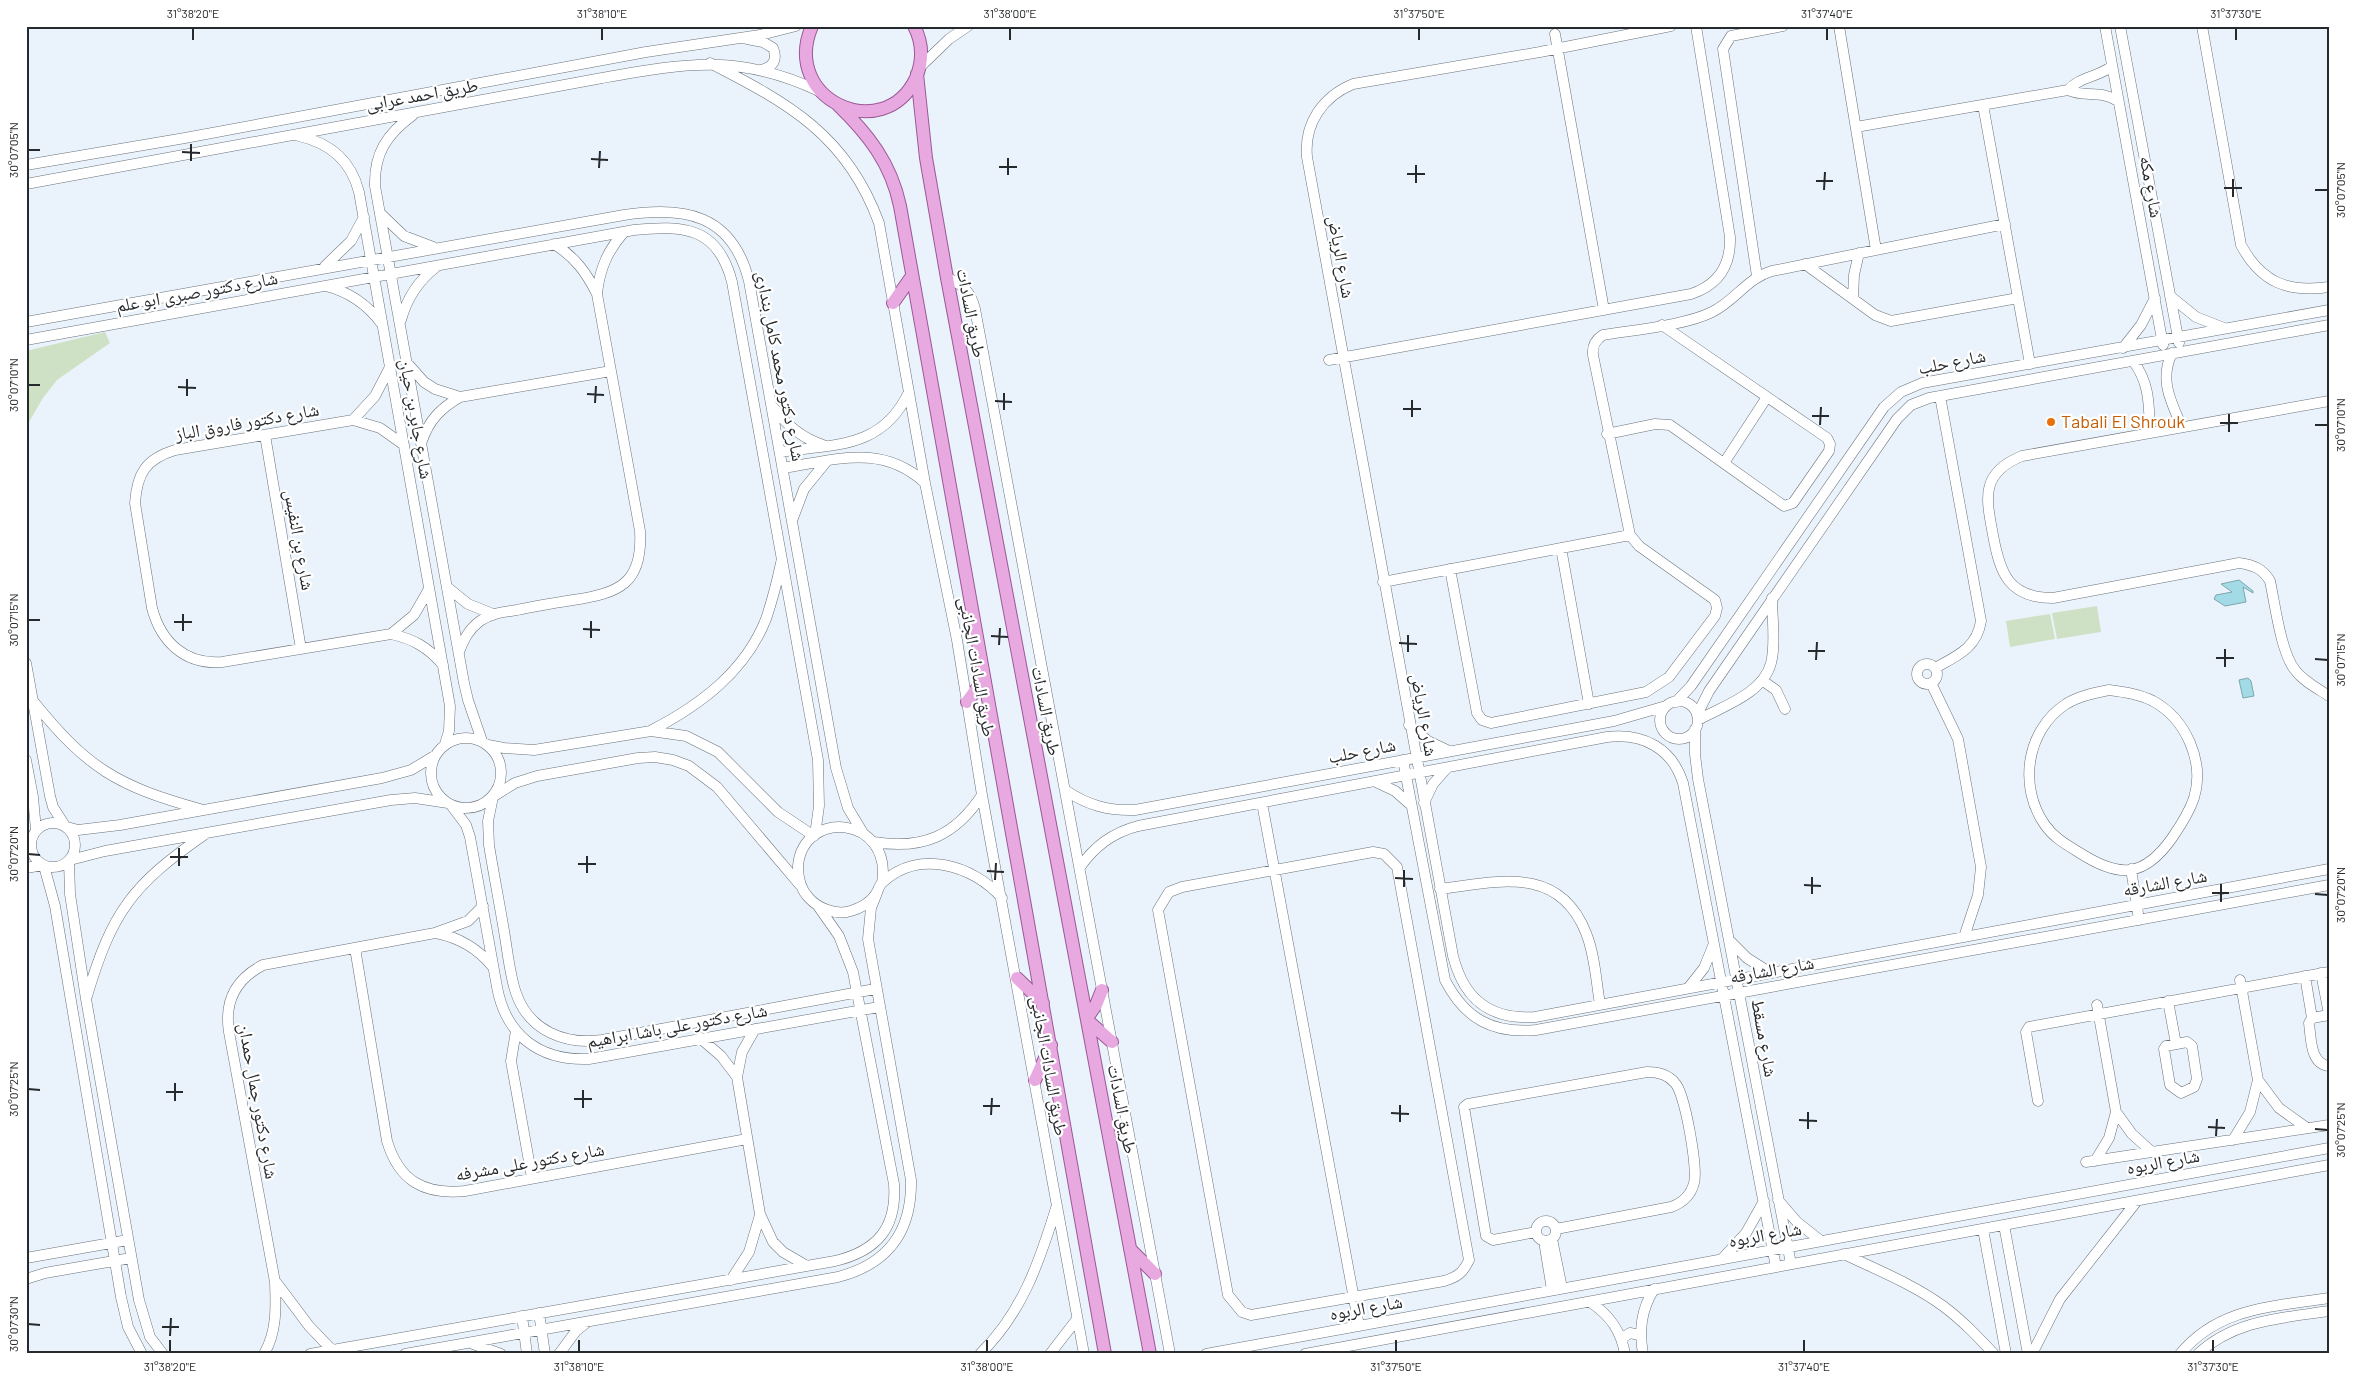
<svg xmlns="http://www.w3.org/2000/svg" width="2355" height="1380" font-family="Barlow,'Noto Naskh Arabic',sans-serif">
  <style>
    .green { fill: #cfe1c5 }
    .water { fill: #a2dbe5; stroke: #7da6ae }
    .lines { fill: none; stroke-linecap: round; stroke-linejoin: round }
    .minor-casing { stroke: #6a727a; stroke-width: 11 }
    .major-casing { stroke: #9a5895; stroke-width: 14 }
    .minor { stroke: #fff; stroke-width: 10 }
    .major { stroke: #e8a9e1; stroke-width: 12 }
    .ticks { fill: none; stroke: #272a2d; stroke-width: 2 }
    .food-dot { fill: #e8710a; stroke: #fff; stroke-width: 2 }
    .labels { text-anchor: middle; stroke-width: 4.5; stroke-linejoin: round; paint-order: stroke }
    .street-label { font-size: 18px; fill: #272a2d; stroke: #fff }
    .food-label { font-size: 18px; fill: #c56008; stroke: #fff; text-anchor: start }
    .neatline { fill: none; stroke: #272a2d; stroke-width: 2 }
    .ticks-label { font-size: 12px; text-anchor: middle; fill: #272a2d }
  </style>
  <rect width="100%" height="100%" fill="#eaf3fc"/>
  <!-- green -->
  <path class="green" d="M 105,332 L 110,343 L 57,380 L 43,398 L 26,427 L 26,351 Z
    M 2097,606 L 2101,632 L 2057,639 L 2052,613 Z
    M 2050,614 L 2055,639 L 2010,647 L 2006,621 Z"/>
  <!-- water -->
  <path class="water" d="M 2239,580 L 2253,591 L 2253,593 L 2243,587 L 2246,602 L 2225,606 L 2214,599 L 2216,595 L 2232,592 L 2221,584 Z
    M 2248,678 L 2251,681 L 2254,696 L 2243,698 L 2239,680 Z"/>
  <g class="lines">
    <defs>
      <path id="minor" d="M 1671,26 L 1540,52 L 1353,84 C 1322,97 1304,124 1307,157 L 1453,956 C 1464,1000 1491,1020 1535,1017 L 2329,869
        M 1839,26 L 1876,250
        M 2105,26 L 2163,345
        M 2120,26 L 2179,343
        M 2202,26 L 2241,245 C 2261,282 2287,293 2329,287
        M 1555,34 L 1604,310
        M 747,39 L 763,42 L 773,48 C 778,60 773,67 761,70
        M 710,63 C 788,103 847,135 879,223 L 925,483 L 957,640 L 982,795 L 1084,1354
        M 919,68 L 949,39 L 968,26
        M 2068,90 C 2079,77 2099,77 2112,66
        M 1983,105 L 2030,364
        M 413,115 C 387,134 374,153 375,186 L 464,683 L 468,700 L 482,741
        M 1856,127 L 2068,90 C 2085,98 2099,89 2118,101
        M 299,136 C 330,143 351,160 359,192 L 450,706 L 449,731 L 445,744
        M 26,165 L 185,138 L 646,52 L 760,35 L 796,26
        M 26,184 L 602,78 C 686,63 740,53 821,92
        M 381,214 L 404,236 L 433,247
        M 1805,264 L 1875,315 L 1891,321 L 2018,298
        M 325,266 L 351,241 L 364,217
        M 1757,276 L 1723,49 L 1731,36 L 1783,26
        M 947,278 C 963,284 971,292 975,309 L 1170,1354
        M 326,286 C 349,292 367,304 381,323
        M 597,293 C 600,268 608,250 624,232
        M 2170,296 L 2196,317 L 2224,328
        M 1853,298 L 1854,275 L 1859,253
        M 401,320 C 407,298 418,281 436,267
        M 26,322 L 624,215 C 685,206 732,214 749,281 L 836,768 L 848,808 L 863,833
        M 26,340 L 634,230 C 684,225 718,227 732,282 L 818,760 L 819,806 L 815,835
        M 2123,348 L 2141,325 L 2155,298
        M 2172,353 C 2159,380 2171,402 2182,427
        M 1329,360 L 1691,294 C 1718,285 1731,266 1730,237 L 1696,26
        M 2133,361 C 2150,383 2149,406 2150,433
        M 409,365 L 424,382 L 435,389 L 460,397 L 611,371
        M 2329,401 L 2022,456 C 1980,473 1986,498 1993,535 C 2000,574 2009,598 2053,598 L 2239,563 C 2254,565 2263,569 2270,581 C 2275,604 2281,653 2295,670 C 2303,681 2317,688 2329,696
        M 774,408 C 787,426 802,438 823,445
        M 353,420 L 375,396 L 390,367
        M 1607,434 L 1655,424 L 1670,425 L 1784,506 L 1793,503 L 1829,451 L 1830,444 L 1827,438 L 1662,325
        M 265,435 L 301,649
        M 422,441 C 429,420 441,408 460,397
        M 404,445 L 380,428 L 353,420 L 175,450 C 146,459 137,473 135,503 L 152,608 C 161,642 185,665 222,662 L 391,634 C 413,639 428,647 443,665
        M 780,452 C 835,444 882,449 909,392
        M 1724,463 L 1767,397
        M 783,468 C 835,460 882,443 925,483
        M 793,518 L 804,489 L 826,462
        M 1561,548 L 1589,704
        M 1450,569 L 1477,713 L 1482,720 L 1491,723 L 1646,692 L 1669,677 L 1715,616 L 1717,608 L 1715,600 L 1639,546 L 1630,535 L 1593,355 C 1592,346 1595,340 1603,335 C 1633,330 1687,325 1712,312 C 1735,301 1747,278 1772,271 L 2005,224
        M 1383,582 L 1630,535
        M 447,587 L 468,604 L 493,614
        M 391,634 L 414,615 L 429,589
        M 459,652 C 464,639 469,629 480,621 C 491,613 504,612 517,610 C 535,606 554,603 573,600 C 619,593 643,584 640,531 L 597,294 C 586,272 575,257 554,244
        M 26,663 L 50,796 L 53,807 L 65,826
        M1917 674a10 10 0 1 1 20 0a10 10 0 1 1-20 0Z
        M 1935,668 C 1957,656 1977,648 1981,621 L 1940,396
        M 1763,681 L 1776,690 L 1785,709
        M 1931,683 L 1958,739 L 1981,867 L 1978,895 L 1964,937
        M 2109,690 C 2124,692 2139,694 2153,701 C 2186,719 2205,762 2194,798 C 2189,813 2181,825 2172,838 C 2144,878 2119,878 2080,853 C 2067,845 2054,838 2045,825 C 2018,787 2026,730 2066,704 C 2079,696 2094,693 2109,690 Z
        M 33,701 C 87,768 117,786 200,809
        M1660 720a19 19 0 1 1 38 0a19 19 0 1 1-38 0Z
        M 1676,702 L 1691,686 L 1884,407 L 1901,392 L 1922,383 L 2329,310
        M 1697,715 L 1709,691 L 1897,419 L 1911,405 L 1929,398 L 2329,325
        M 1698,720 C 1723,706 1763,694 1771,663 C 1776,643 1772,618 1772,598
        M 1409,725 L 1428,741 L 1449,751
        M 1695,729 L 1695,754 L 1698,779 L 1791,1264
        M 652,730 C 700,705 745,672 766,619 C 772,601 777,582 781,563
        M431 773a35 35 0 1 1 70 0a35 35 0 1 1-70 0Z
        M 488,745 L 504,748 L 534,750 L 651,731 L 686,736 L 718,752 L 778,812 L 814,836
        M 26,760 L 33,797 L 36,830
        M 1403,760 L 1445,980 C 1465,1019 1493,1034 1536,1030 L 2329,885
        M 1376,782 L 1395,791 L 1411,805
        M 1065,790 C 1087,805 1108,811 1135,810 L 1614,721 L 1666,706
        M 494,796 L 515,783 L 537,776 L 638,758 L 655,757 L 673,760 L 689,766 L 717,787 L 800,885
        M 493,797 L 488,821 L 489,845 C 494,876 500,906 505,937 C 508,955 510,976 516,993 C 529,1031 565,1045 602,1040 L 875,989
        M 1262,803 L 1359,1326
        M 1424,803 L 1433,784 L 1447,768
        M 451,805 L 466,825 L 470,837 L 497,987 C 506,1036 540,1061 589,1059 L 879,1007
        M31 845a22 22 0 1 1 44 0a22 22 0 1 1-44 0Z
        M 67,827 L 78,830 L 120,825 L 382,778 L 411,770 L 436,755
        M 874,842 C 923,850 955,836 982,795
        M 1373,852 L 1384,854 L 1397,867 L 1469,1260 C 1463,1273 1457,1277 1444,1281 L 1251,1315 L 1242,1312 L 1228,1295 L 1158,910 L 1169,892 L 1182,887 Z
        M 70,860 L 105,851 L 391,800 L 415,798 L 448,803
        M 69,861 L 70,894 L 86,999 L 139,1300 L 150,1337 L 163,1354
        M 44,866 L 55,906 L 121,1297 L 128,1327 L 142,1354
        M 1080,867 C 1095,846 1112,833 1138,826 L 1607,737 C 1643,733 1672,748 1683,783 L 1776,1267
        M 26,868 L 43,865
        M 2131,869 L 2139,920
        M 882,883 C 893,816 803,808 798,866 C 798,878 801,890 809,898 C 818,908 833,914 847,912 C 859,909 871,903 877,892 C 879,888 880,884 883,882 C 919,849 973,865 1002,898
        M 1440,889 C 1496,882 1559,864 1586,933 C 1595,955 1596,981 1600,1004
        M 436,933 C 460,938 477,948 493,967
        M 1729,940 L 1747,958 L 1769,972
        M 355,948 L 387,1141 C 399,1181 424,1195 465,1191 L 747,1139
        M 2321,973 L 2329,1014
        M 2305,976 L 2312,1018
        M 1689,987 L 1704,968 L 1713,946
        M 87,996 C 112,912 132,885 204,835
        M 2168,1001 L 2176,1044
        M 2329,1015 L 2312,1018 L 2309,1023 C 2311,1038 2310,1064 2329,1066
        M 755,1029 L 742,1052 L 737,1077 L 760,1214 L 773,1242 L 783,1252 L 807,1266
        M 516,1031 L 511,1061 L 532,1178
        M 700,1038 L 721,1056 L 737,1077
        M 2187,1042 L 2192,1046 L 2197,1079 L 2194,1087 L 2181,1093 L 2170,1085 L 2164,1049 L 2166,1046 Z
        M 2258,1080 L 2279,1108 L 2307,1128
        M 2038,1101 L 2026,1032 L 2029,1027 L 2329,972
        M 2116,1112 L 2132,1134 L 2152,1152
        M 2233,1140 L 2250,1112 L 2258,1080 L 2240,980
        M 2095,1161 L 2109,1138 L 2116,1112 L 2097,1005
        M 2086,1162 L 2329,1125
        M 1778,1200 L 1797,1222 L 1821,1241
        M1536 1231a10 10 0 1 1 20 0a10 10 0 1 1-20 0Z
        M 2004,1225 L 2028,1354
        M 1983,1229 L 2006,1354
        M 1536,1232 L 1493,1240 L 1486,1236 L 1464,1107 L 1468,1104 L 1647,1072 C 1658,1072 1668,1074 1675,1083 C 1685,1093 1698,1169 1694,1183 C 1691,1195 1682,1203 1671,1207 L 1556,1229
        M 1552,1239 L 1562,1288
        M 1544,1241 L 1552,1290
        M 1844,1254 C 1877,1270 1913,1284 1943,1306 C 1962,1320 1978,1337 1994,1354
        M 26,1258 L 128,1240
        M 1722,1259 L 1746,1233 L 1764,1201
        M 26,1279 L 45,1273 L 131,1258
        M 731,1280 L 749,1252 L 760,1215
        M 276,1282 L 309,1326 L 332,1350
        M 1590,1302 C 1610,1315 1621,1331 1625,1354
        M 539,1313 L 545,1354
        M 522,1316 L 527,1354
        M 1621,1339 L 1630,1333 L 1640,1335
        M 473,1344 L 501,1354
        M 264,1354 C 277,1332 276,1307 275,1282 L 229,1032 C 224,1001 236,979 263,965 L 435,933 L 468,921 L 483,906
        M 310,1354 L 835,1261 C 877,1251 897,1228 894,1184 L 853,972 L 839,936 L 818,906
        M 405,1354 L 838,1277 C 888,1264 912,1232 911,1180 L 868,939 L 871,908 L 877,893
        M 559,1354 L 576,1331 L 586,1323
        M 980,1354 C 1022,1313 1039,1263 1056,1208
        M 1050,1354 L 1077,1319
        M 1206,1354 L 2329,1148
        M 1305,1354 L 2329,1165
        M 1643,1354 C 1639,1330 1641,1310 1654,1289
        M 2032,1354 L 2060,1299 L 2137,1201
        M 2180,1354 C 2219,1307 2272,1307 2329,1298
        M 2198,1354 C 2234,1320 2282,1318 2329,1311"/>
      <path id="major" d="M 812,26 C 780,100 884,146 916,78 C 923,61 923,43 914,26
        M 917,74 L 926,158 L 947,278 L 1150,1354
        M 838,105 C 868,134 891,163 900,206 L 1105,1354
        M 893,303 L 912,276
        M 967,702 L 984,679
        M 1017,978 L 1043,1003
        M 1087,1018 L 1096,1005 L 1102,990
        M 1087,1020 L 1112,1042
        M 1035,1080 L 1051,1045
        M 1130,1249 L 1155,1274"/>
    </defs>
    <!-- minor casing -->
    <use href="#minor" class="minor-casing"/>
    <!-- major casing -->
    <use href="#major" class="major-casing"/>
    <!-- minor -->
    <use href="#minor" class="minor"/>
    <!-- major -->
    <use href="#major" class="major"/>
  </g>
  <!-- ticks -->
  <path class="ticks" d="M 193,40 L 193,28M 602,40 L 602,28M 1010,40 L 1010,28M 1419,40 L 1419,28M 1827,40 L 1827,28M 2236,40 L 2236,28M 28,150 L 40,150M 182,152 L 200,153M 591,159 L 608,160M 191,161 L 191,144M 999,167 L 1017,167M 599,168 L 600,151M 1407,174 L 1425,174M 1008,175 L 1008,158M 1816,181 L 1833,181M 1416,183 L 1416,165M 2224,188 L 2242,188M 1824,190 L 1825,172M 2315,190 L 2328,190M 2233,197 L 2233,179M 28,385 L 40,385M 178,387 L 196,388M 587,394 L 604,395M 187,396 L 187,379M 995,401 L 1012,402M 595,403 L 596,386M 1403,409 L 1421,409M 1004,410 L 1004,393M 1812,416 L 1829,416M 1412,417 L 1412,400M 2220,423 L 2238,423M 1820,425 L 1821,407M 2315,425 L 2328,425M 2229,432 L 2229,414M 28,620 L 40,620M 174,622 L 192,622M 583,629 L 600,630M 183,631 L 183,614M 991,636 L 1008,637M 591,638 L 591,621M 1399,643 L 1417,644M 999,645 L 1000,628M 1808,651 L 1825,651M 1408,652 L 1408,635M 2216,658 L 2234,658M 2315,659 L 2328,660M 1816,660 L 1817,642M 2225,667 L 2225,649M 28,854 L 40,855M 170,857 L 188,857M 578,864 L 596,864M 179,866 L 179,848M 987,871 L 1004,872M 587,873 L 587,856M 1395,878 L 1413,879M 995,880 L 996,863M 1804,885 L 1821,886M 1404,887 L 1404,870M 2212,893 L 2229,893M 1812,894 L 1812,877M 2315,894 L 2328,895M 2221,902 L 2221,884M 28,1089 L 40,1090M 166,1092 L 183,1092M 574,1099 L 592,1099M 175,1101 L 175,1083M 983,1106 L 1000,1106M 583,1108 L 583,1090M 1391,1113 L 1409,1114M 991,1115 L 992,1098M 1799,1120 L 1817,1121M 1400,1122 L 1400,1105M 2208,1127 L 2225,1128M 1808,1129 L 1808,1112M 2315,1129 L 2328,1130M 2216,1136 L 2217,1119M 28,1324 L 40,1325M 162,1327 L 179,1327M 170,1336 L 171,1318M 170,1352 L 170,1340M 579,1352 L 579,1340M 987,1352 L 987,1340M 1396,1352 L 1396,1340M 1804,1352 L 1804,1340M 2213,1352 L 2213,1340"/>
  <!-- markers -->
  <circle class="food-dot" cx="2051" cy="422" r="5"/>
  <g class="labels">
    <!-- street labels -->
    <g class="street-label">
      <text transform="translate(422 95) rotate(-10)" y="6">طريق احمد عرابى</text>
      <text transform="translate(2151 187) rotate(80)" y="6">شارع مكه</text>
      <text transform="translate(1341 257) rotate(80)" y="6">شارع الرياض</text>
      <text transform="translate(197 292) rotate(-10)" y="6">شارع دكتور صبرى ابو علم</text>
      <text transform="translate(971 313) rotate(79)" y="6">طريق السادات</text>
      <text transform="translate(1952 362) rotate(-11)" y="6">شارع حلب</text>
      <text transform="translate(780 366) rotate(79)" y="6">شارع دكتور محمد كامل بندارى</text>
      <text transform="translate(416 419) rotate(80)" y="6">شارع جابر بن حيان</text>
      <text transform="translate(247 422) rotate(-10)" y="6">شارع دكتور فاروق الباز</text>
      <text transform="translate(299 540) rotate(80)" y="6">شارع بن النفيس</text>
      <text transform="translate(977 667) rotate(80)" y="6">طريق السادات الجانبى</text>
      <text transform="translate(1046 711) rotate(79)" y="6">طريق السادات</text>
      <text transform="translate(1424 715) rotate(80)" y="6">شارع الرياض</text>
      <text transform="translate(1362 751) rotate(-11)" y="6">شارع حلب</text>
      <text transform="translate(2165 883) rotate(-10)" y="6">شارع الشارقه</text>
      <text transform="translate(1772 970) rotate(-10)" y="6">شارع الشارقه</text>
      <text transform="translate(677 1026) rotate(-10)" y="6">شارع دكتور على باشا ابراهيم</text>
      <text transform="translate(1764 1038) rotate(80)" y="6">شارع مسقط</text>
      <text transform="translate(1049 1066) rotate(80)" y="6">طريق السادات الجانبى</text>
      <text transform="translate(258 1101) rotate(80)" y="6">شارع دكتور جمال حمدان</text>
      <text transform="translate(1122 1109) rotate(79)" y="6">طريق السادات</text>
      <text transform="translate(530 1162) rotate(-10)" y="6">شارع دكتور على مشرفه</text>
      <text transform="translate(2163 1162) rotate(-10)" y="6">شارع الربوه</text>
      <text transform="translate(1765 1235) rotate(-10)" y="6">شارع الربوه</text>
      <text transform="translate(1366 1308) rotate(-10)" y="6">شارع الربوه</text>
    </g>
    <!-- food labels -->
    <g class="food-label">
      <text x="2061" y="428">Tabali El Shrouk</text>
    </g>
  </g>
  <!-- border -->
  <rect width="2355" height="1380" fill="none" stroke="#ffffff" stroke-width="55"/>
  <rect x="28" y="28" width="2300" height="1324" class="neatline"/>
  <g class="ticks-label">
    <text x="193" y="18">31°38'20"E</text>
    <text x="602" y="18">31°38'10"E</text>
    <text x="1010" y="18">31°38'00"E</text>
    <text x="1419" y="18">31°37'50"E</text>
    <text x="1827" y="18">31°37'40"E</text>
    <text x="2236" y="18">31°37'30"E</text>
    <text transform="translate(14 150) rotate(-90)" y="4">30°07'05"N</text>
    <text transform="translate(2341 190) rotate(-90)" y="4">30°07'05"N</text>
    <text transform="translate(14 385) rotate(-90)" y="4">30°07'10"N</text>
    <text transform="translate(2341 425) rotate(-90)" y="4">30°07'10"N</text>
    <text transform="translate(14 620) rotate(-90)" y="4">30°07'15"N</text>
    <text transform="translate(2341 660) rotate(-90)" y="4">30°07'15"N</text>
    <text transform="translate(14 854) rotate(-90)" y="4">30°07'20"N</text>
    <text transform="translate(2341 895) rotate(-90)" y="4">30°07'20"N</text>
    <text transform="translate(14 1089) rotate(-90)" y="4">30°07'25"N</text>
    <text transform="translate(2341 1130) rotate(-90)" y="4">30°07'25"N</text>
    <text transform="translate(14 1324) rotate(-90)" y="4">30°07'30"N</text>
    <text x="170" y="1371">31°38'20"E</text>
    <text x="579" y="1371">31°38'10"E</text>
    <text x="987" y="1371">31°38'00"E</text>
    <text x="1396" y="1371">31°37'50"E</text>
    <text x="1804" y="1371">31°37'40"E</text>
    <text x="2213" y="1371">31°37'30"E</text>
  </g>
</svg>
